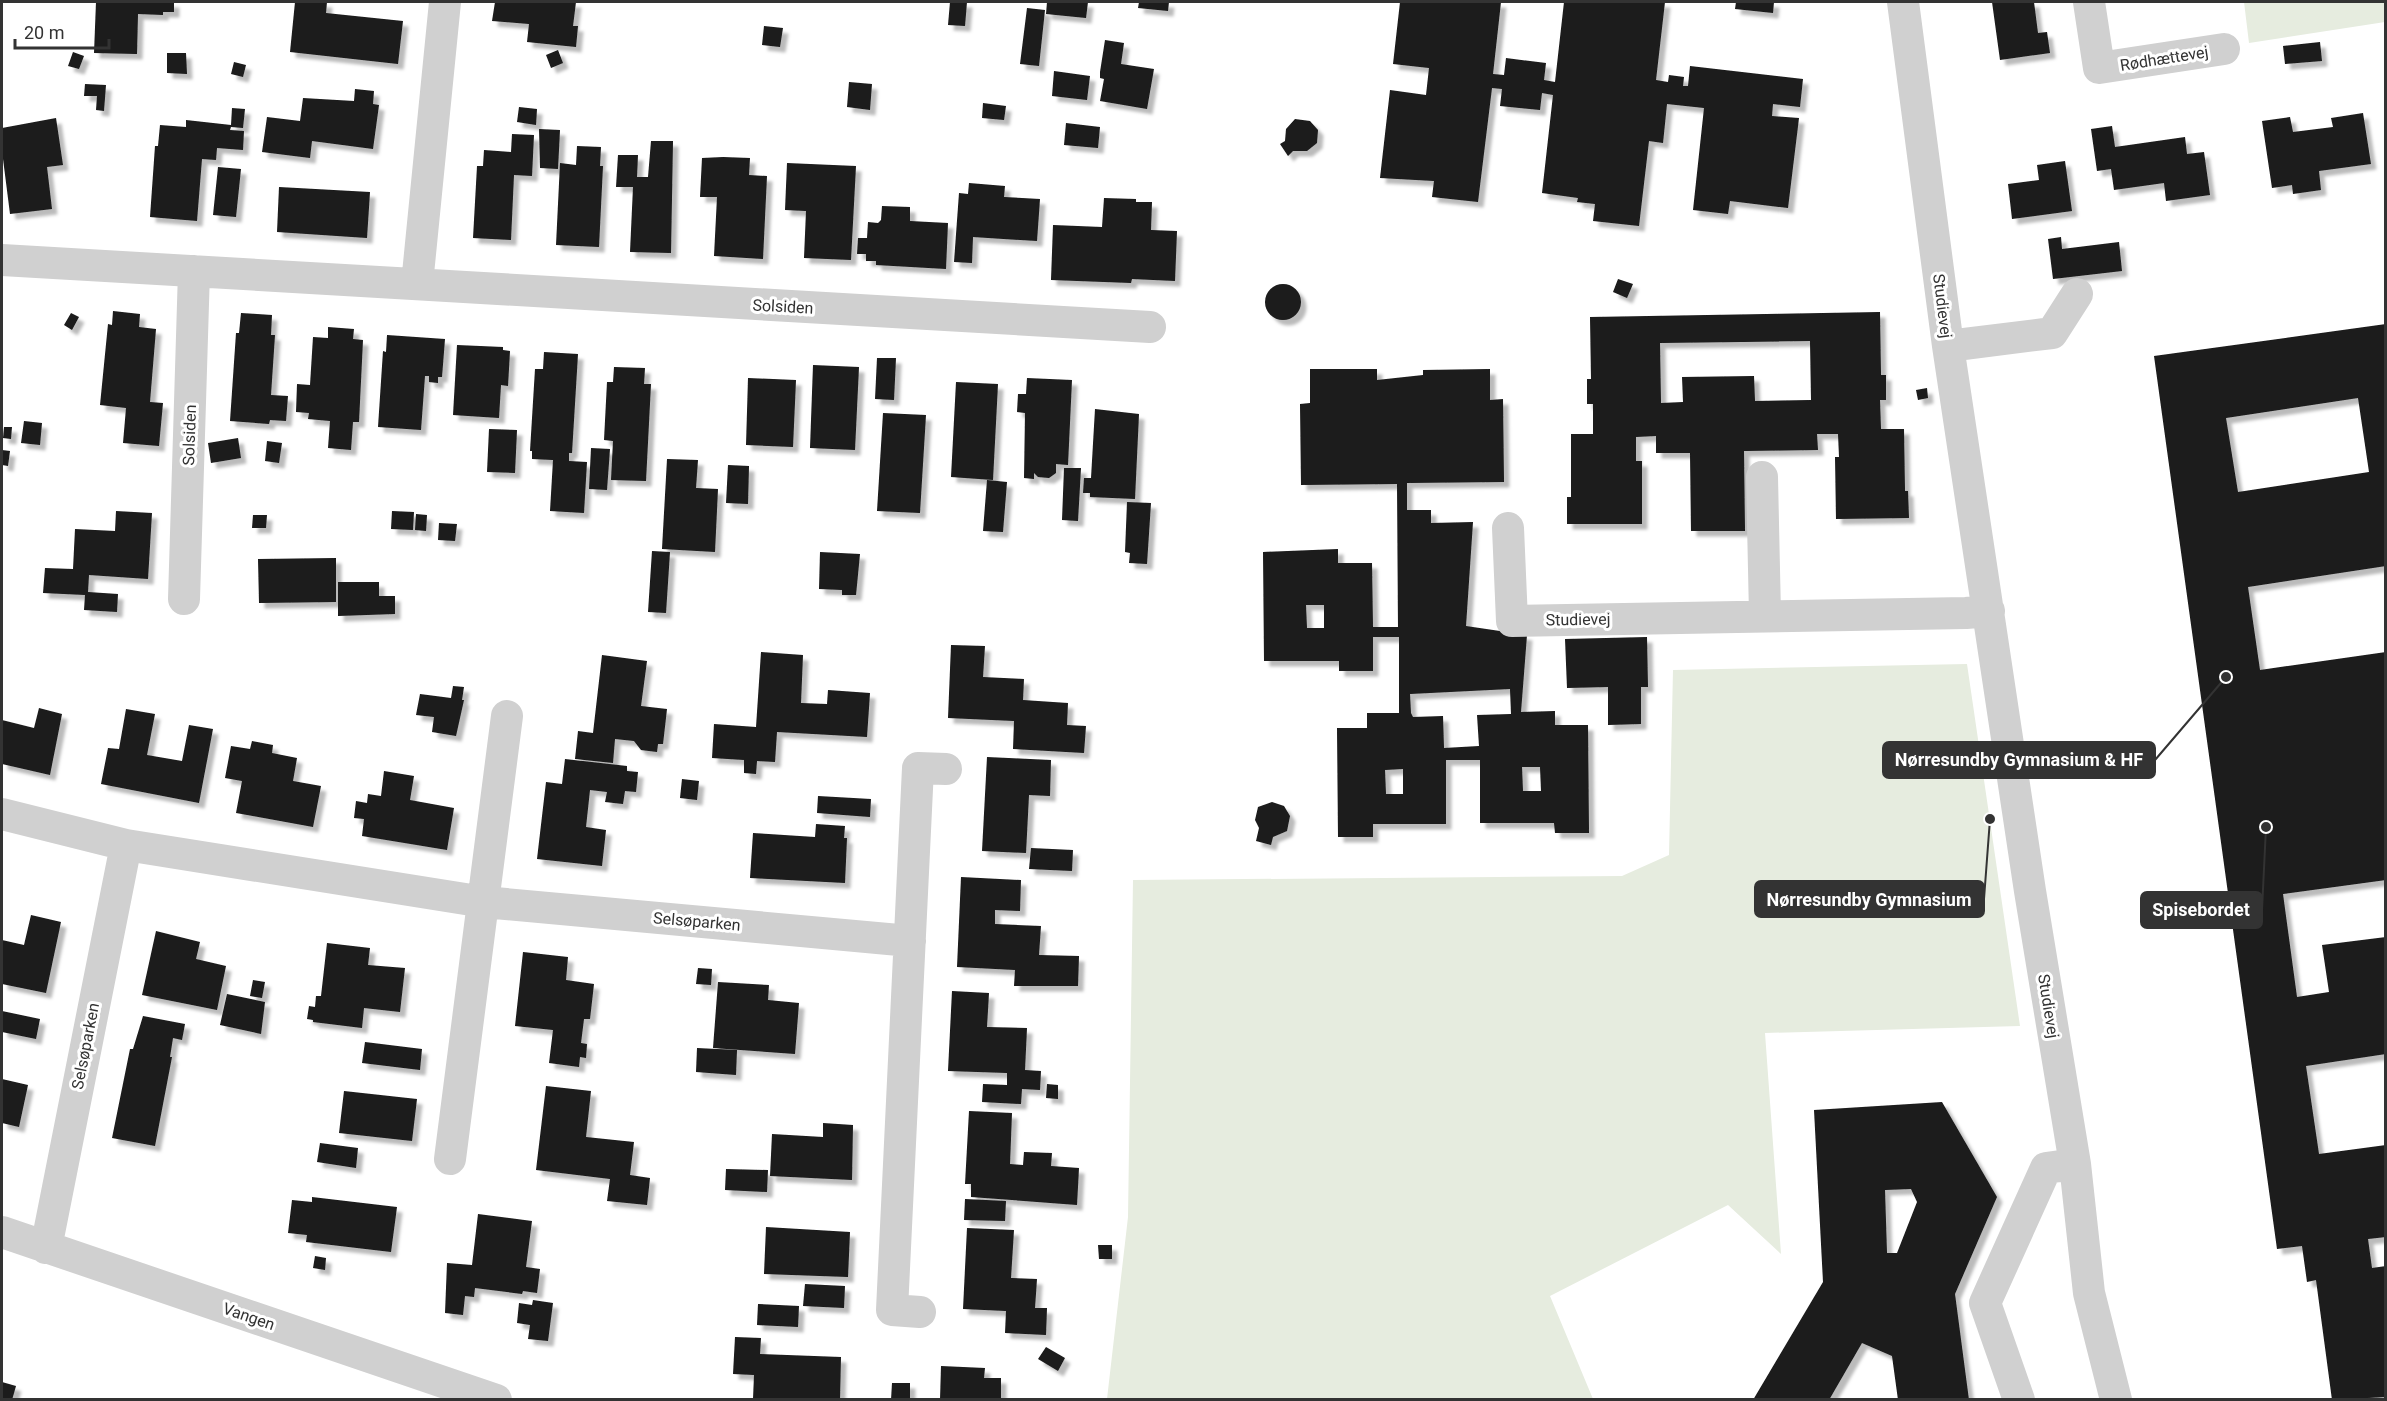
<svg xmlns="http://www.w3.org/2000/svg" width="2387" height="1401" font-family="Roboto,sans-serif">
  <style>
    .green { fill: #e6ecdf }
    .building { fill: #1a1a1a; fill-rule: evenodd; filter: url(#shadow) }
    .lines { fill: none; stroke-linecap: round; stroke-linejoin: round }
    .minor { stroke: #d0d0d0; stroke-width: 32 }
    .labels { text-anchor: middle; stroke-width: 6; stroke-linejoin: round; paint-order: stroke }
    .street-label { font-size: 16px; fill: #333; stroke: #fff }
    .leader { fill: none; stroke: #333; stroke-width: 2 }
    .callout-dot { fill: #333; stroke: #fff; stroke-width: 2 }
    .callout { fill: #333; stroke: #333; stroke-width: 2 }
    .callout-label { font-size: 18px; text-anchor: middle; font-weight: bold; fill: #fff }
  </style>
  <defs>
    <filter id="shadow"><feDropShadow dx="5.5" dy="5.5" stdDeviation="1.5" flood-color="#0004"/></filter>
  </defs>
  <rect width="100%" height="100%" fill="#fff"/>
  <!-- green -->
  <path class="green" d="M 2244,2 L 2385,2 L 2385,22 L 2249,43 Z
    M 1967,664 L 2020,1026 L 1765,1033 L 1781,1254 L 1728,1205 L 1550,1296 L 1593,1399 L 1107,1399 L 1128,1217 L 1133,880 L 1622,876 L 1669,855 L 1673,670 Z"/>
  <!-- building -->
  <path class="building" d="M 96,2 L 174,2 L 174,12 L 163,12 L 163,15 L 138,14 L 137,54 L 94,53 Z
    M 295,2 L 327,2 L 326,13 L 403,21 L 398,64 L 290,52 Z
    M 495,2 L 576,2 L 573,26 L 578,26 L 576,47 L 527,42 L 529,24 L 492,21 Z
    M 950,2 L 967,2 L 965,26 L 948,25 Z
    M 1047,2 L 1088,2 L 1086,18 L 1046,14 Z
    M 1139,2 L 1169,2 L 1168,11 L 1138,8 Z
    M 1400,2 L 1501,2 L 1493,74 L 1504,75 L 1506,58 L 1546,63 L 1544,80 L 1555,82 L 1564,2 L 1665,2 L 1656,80 L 1668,82 L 1669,75 L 1684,77 L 1683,86 L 1688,86 L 1690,66 L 1803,79 L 1800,107 L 1773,104 L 1772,116 L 1799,118 L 1788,208 L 1730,201 L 1728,214 L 1693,210 L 1704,108 L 1667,104 L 1663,143 L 1649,141 L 1639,226 L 1593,221 L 1595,204 L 1577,202 L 1578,198 L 1542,193 L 1553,95 L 1542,93 L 1540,110 L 1500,106 L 1502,89 L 1492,88 L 1478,202 L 1432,197 L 1434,181 L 1380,178 L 1390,90 L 1426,95 L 1429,68 L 1393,64 Z
    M 1736,2 L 1774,2 L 1773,13 L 1735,9 Z
    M 1992,2 L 2034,2 L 2038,33 L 2047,32 L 2050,53 L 2000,60 Z
    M 1027,8 L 1045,10 L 1039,66 L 1020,64 Z
    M 764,26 L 783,28 L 780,47 L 762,45 Z
    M 1105,40 L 1124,43 L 1121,64 L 1154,69 L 1147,109 L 1100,101 L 1104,79 L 1100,78 L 1100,72 Z
    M 2320,42 L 2322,61 L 2285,64 L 2283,46 Z
    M 558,50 L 563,63 L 551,68 L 546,55 Z
    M 73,52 L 84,56 L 79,69 L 68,66 Z
    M 167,53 L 186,53 L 187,74 L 167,73 Z
    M 234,62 L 246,65 L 243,77 L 231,74 Z
    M 1054,71 L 1090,76 L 1087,100 L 1052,96 Z
    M 849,82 L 872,84 L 870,110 L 847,107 Z
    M 85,84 L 106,85 L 104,111 L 96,110 L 97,96 L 84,96 Z
    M 355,89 L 374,91 L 373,104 L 379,105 L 373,149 L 312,141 L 310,158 L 262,152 L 267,117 L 300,121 L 303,98 L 354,101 Z
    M 983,103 L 1006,106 L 1004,120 L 982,118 Z
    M 519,107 L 537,109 L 536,125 L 517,122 Z
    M 232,108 L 245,109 L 243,128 L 231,127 L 230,130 L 244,131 L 243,150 L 217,148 L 216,160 L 202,159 L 197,221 L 150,217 L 155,146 L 158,146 L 160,125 L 186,127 L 186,120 L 231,125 Z
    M 2363,113 L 2371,164 L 2319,171 L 2321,190 L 2293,194 L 2292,185 L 2272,188 L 2262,121 L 2290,117 L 2293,132 L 2333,127 L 2331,118 Z
    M 56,118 L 63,165 L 47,167 L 52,209 L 10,214 L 2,151 L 2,128 Z
    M 1295,119 L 1310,121 L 1318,130 L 1317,143 L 1307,151 L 1293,151 L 1288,156 L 1280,144 L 1285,141 L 1286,129 Z
    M 1066,123 L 1100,127 L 1098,148 L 1064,145 Z
    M 2112,126 L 2115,147 L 2185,137 L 2187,154 L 2204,152 L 2210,195 L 2166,201 L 2164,183 L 2114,190 L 2111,169 L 2097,171 L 2091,129 Z
    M 539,129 L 560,130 L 558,169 L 540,168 Z
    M 512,134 L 534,135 L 532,176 L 514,175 L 511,240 L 473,238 L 477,166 L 483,166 L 484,150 L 511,152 Z
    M 651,141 L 673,141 L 671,253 L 630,252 L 633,187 L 616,187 L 618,155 L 638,155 L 637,177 L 648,177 Z
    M 577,146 L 601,147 L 600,166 L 603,166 L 599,247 L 556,245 L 560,163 L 576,165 Z
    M 723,157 L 750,158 L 749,175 L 767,176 L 763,259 L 714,256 L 717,197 L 700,197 L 702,158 Z
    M 2065,161 L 2072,211 L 2012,219 L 2008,184 L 2039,180 L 2037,165 Z
    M 787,163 L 856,166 L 851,260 L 804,258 L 806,211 L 785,210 Z
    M 218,167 L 241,169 L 236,217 L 213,215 Z
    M 969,183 L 1005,186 L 1004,197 L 1040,199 L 1037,241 L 973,237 L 972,263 L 954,262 L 959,193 L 968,194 Z
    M 279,187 L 370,192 L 367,238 L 277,232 Z
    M 1104,198 L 1136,199 L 1136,202 L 1152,202 L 1151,230 L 1177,231 L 1175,281 L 1132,279 L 1131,283 L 1051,280 L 1053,225 L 1102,227 Z
    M 882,206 L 910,207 L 910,221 L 948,223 L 946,269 L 876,265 L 876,261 L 866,261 L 866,254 L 857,254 L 858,238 L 867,238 L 868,222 L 878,223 L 881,220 Z
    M 2061,237 L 2062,249 L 2119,242 L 2122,271 L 2053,279 L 2048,239 Z
    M 1618,279 L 1633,284 L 1627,298 L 1613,292 Z
    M1265 302a18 18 0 1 1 36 0a18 18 0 1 1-36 0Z
    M 113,311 L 140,314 L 139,327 L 156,329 L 150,402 L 163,403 L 159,446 L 123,443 L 126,408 L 100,405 L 108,324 L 112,325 Z
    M 1880,312 L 1881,375 L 1886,375 L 1886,400 L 1880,400 L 1881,429 L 1904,429 L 1905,491 L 1908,491 L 1909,518 L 1836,519 L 1835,457 L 1839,457 L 1838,434 L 1817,434 L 1818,450 L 1744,451 L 1745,531 L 1691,531 L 1690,453 L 1656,453 L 1656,436 L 1636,437 L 1636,461 L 1642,461 L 1642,524 L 1567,524 L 1567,497 L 1571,497 L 1571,434 L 1593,434 L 1593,404 L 1587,404 L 1587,379 L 1591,379 L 1590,317 ZM 1810,341 L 1811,400 L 1755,401 L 1754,376 L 1682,377 L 1683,402 L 1661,403 L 1660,343 Z
    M 71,313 L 79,317 L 72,330 L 64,325 Z
    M 241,313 L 272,315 L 271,335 L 275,335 L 271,395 L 288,396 L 286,421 L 270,420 L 269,424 L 230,421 L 236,333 L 239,333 Z
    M 2386,324 L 2386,566 L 2248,587 L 2260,670 L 2386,652 L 2386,880 L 2283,894 L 2297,997 L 2329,992 L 2322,945 L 2386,937 L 2386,1054 L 2306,1066 L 2319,1154 L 2386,1145 L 2386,1237 L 2368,1239 L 2372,1268 L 2386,1266 L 2386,1397 L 2332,1400 L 2316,1280 L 2307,1282 L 2302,1246 L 2277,1249 L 2154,356 ZM 2358,398 L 2369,472 L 2238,492 L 2226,418 Z
    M 328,327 L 354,329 L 353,339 L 363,340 L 359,422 L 353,422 L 351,450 L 328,448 L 330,421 L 308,419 L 309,413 L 296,412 L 297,384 L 310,385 L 313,337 L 328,338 Z
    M 387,335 L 445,339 L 442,377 L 438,377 L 438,383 L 429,382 L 429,376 L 425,376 L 421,430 L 378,427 L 383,351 L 386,352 Z
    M 457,345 L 503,347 L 503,350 L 510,351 L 508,386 L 501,385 L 499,418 L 453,415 Z
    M 544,352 L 578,354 L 572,453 L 569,453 L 569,461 L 587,462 L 584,513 L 550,511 L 553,460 L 532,459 L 532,451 L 530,451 L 535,369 L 543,369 Z
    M 877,358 L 896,358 L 894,400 L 875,399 Z
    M 813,365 L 859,367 L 855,450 L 810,448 Z
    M 614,367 L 645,368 L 644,384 L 651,384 L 646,481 L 611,480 L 613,441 L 604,440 L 607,382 L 613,382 Z
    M 1310,369 L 1377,369 L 1377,380 L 1423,375 L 1423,370 L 1490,369 L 1490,400 L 1503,399 L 1504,482 L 1407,483 L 1407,510 L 1431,510 L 1431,523 L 1473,522 L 1466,626 L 1527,635 L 1521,712 L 1555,711 L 1555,725 L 1588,725 L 1589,833 L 1555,833 L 1554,823 L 1480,823 L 1480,760 L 1446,760 L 1446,824 L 1373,824 L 1373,837 L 1338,837 L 1337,728 L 1367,728 L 1367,713 L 1399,713 L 1399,637 L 1373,637 L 1373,671 L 1339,671 L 1339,661 L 1264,661 L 1263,552 L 1338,549 L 1338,563 L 1372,563 L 1373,627 L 1398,627 L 1397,484 L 1301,485 L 1300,404 L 1310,403 ZM 1306,605 L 1324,605 L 1324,628 L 1307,628 ZM 1510,689 L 1511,714 L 1477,715 L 1479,746 L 1444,748 L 1443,716 L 1413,717 L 1411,713 L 1410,694 ZM 1522,767 L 1540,767 L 1541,791 L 1523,791 ZM 1403,769 L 1403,794 L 1386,794 L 1385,770 Z
    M 748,378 L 796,380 L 793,447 L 746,445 Z
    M 1027,378 L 1072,380 L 1068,465 L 1056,464 L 1056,473 L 1049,478 L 1038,477 L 1034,473 L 1034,479 L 1024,478 L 1025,413 L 1017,412 L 1018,394 L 1026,394 Z
    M 956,382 L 998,384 L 993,480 L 951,477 Z
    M 1927,388 L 1928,398 L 1918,400 L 1916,390 Z
    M 1095,409 L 1139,414 L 1135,499 L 1090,497 L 1090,493 L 1083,493 L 1084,478 L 1091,478 Z
    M 883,413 L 926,415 L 920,513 L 877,511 Z
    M 24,421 L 42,423 L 40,445 L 21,443 Z
    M 4,427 L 12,427 L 11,439 L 3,438 Z
    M 489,429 L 517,430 L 515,473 L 487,472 Z
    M 238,438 L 241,458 L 211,463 L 208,443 Z
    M 267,441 L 282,443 L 279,463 L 265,461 Z
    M 591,448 L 610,449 L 607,490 L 589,489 Z
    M 2,450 L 10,451 L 8,466 L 2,465 Z
    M 667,459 L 698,460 L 696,488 L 718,489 L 715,552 L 662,549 Z
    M 728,465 L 749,466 L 748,504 L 726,503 Z
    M 1064,468 L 1081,468 L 1078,521 L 1062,520 Z
    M 987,480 L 1007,482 L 1003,532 L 983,531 Z
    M 1127,502 L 1151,503 L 1147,564 L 1129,563 L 1130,553 L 1125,552 Z
    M 116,511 L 152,513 L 148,579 L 89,575 L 88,592 L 118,594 L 117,612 L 84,610 L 85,595 L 43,593 L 45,568 L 73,569 L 75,529 L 115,531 Z
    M 392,511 L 414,512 L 413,530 L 391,529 Z
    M 416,514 L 427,515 L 426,531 L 415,530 Z
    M 253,515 L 267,515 L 266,528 L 252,528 Z
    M 439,523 L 457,524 L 455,541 L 438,540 Z
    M 652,551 L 670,552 L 666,613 L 648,612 Z
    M 820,552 L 860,554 L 856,595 L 842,595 L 842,590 L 819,589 Z
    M 336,558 L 336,602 L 259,603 L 258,559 Z
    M 338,582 L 379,582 L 379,596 L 395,596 L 395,614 L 338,616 Z
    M 1647,637 L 1648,687 L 1641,687 L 1641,724 L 1608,725 L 1608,687 L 1567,688 L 1565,639 Z
    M 951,645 L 985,646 L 983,677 L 1024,679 L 1023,700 L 1068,703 L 1067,725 L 1086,726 L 1084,753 L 1013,749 L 1014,721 L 948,718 Z
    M 761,652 L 803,655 L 801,703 L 827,704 L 828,690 L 870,693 L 867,737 L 777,732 L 775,762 L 757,761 L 756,774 L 744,773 L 744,760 L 712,758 L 714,724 L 756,727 Z
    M 602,655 L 647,661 L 641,706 L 667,709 L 663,744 L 658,744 L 657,752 L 641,750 L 634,741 L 615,739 L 613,763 L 575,759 L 578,731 L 593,733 Z
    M 453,686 L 464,687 L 462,700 L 464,700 L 456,736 L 432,732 L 434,717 L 416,715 L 420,694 L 451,698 Z
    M 39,708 L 62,714 L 50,775 L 2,764 L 2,720 L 34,728 Z
    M 126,709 L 155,714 L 147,755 L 182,761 L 189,725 L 213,729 L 199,803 L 101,784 L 108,748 L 119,749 Z
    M 252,741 L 273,745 L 272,753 L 297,758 L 293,781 L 321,786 L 313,827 L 236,813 L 242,781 L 225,778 L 231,746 L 250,749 Z
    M 987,757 L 1051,760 L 1050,796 L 1029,795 L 1026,853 L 982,851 Z
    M 565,759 L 627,766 L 627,771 L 638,772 L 636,792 L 625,791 L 623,804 L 605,802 L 607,792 L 590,790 L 586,827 L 606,830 L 602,866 L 537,859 L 546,782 L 562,784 Z
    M 384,771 L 414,776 L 410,800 L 454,808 L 447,850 L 362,836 L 364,819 L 354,818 L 356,801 L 367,803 L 368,794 L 381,796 Z
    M 682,779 L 699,781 L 697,800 L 680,798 Z
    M 818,796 L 871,799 L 870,817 L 817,813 Z
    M 1272,802 L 1284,806 L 1290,816 L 1287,831 L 1273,837 L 1271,845 L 1256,841 L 1259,828 L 1255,820 L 1258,807 Z
    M 816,824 L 845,826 L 844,838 L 847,838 L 845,883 L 750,878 L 753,833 L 815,837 Z
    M 1031,848 L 1073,850 L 1072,871 L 1029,869 Z
    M 961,877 L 1021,880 L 1020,911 L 995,910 L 995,924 L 1041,926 L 1039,955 L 1079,956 L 1078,986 L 1014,986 L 1015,970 L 957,967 Z
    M 31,915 L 61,922 L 46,993 L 2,984 L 2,940 L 24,945 Z
    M 156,931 L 200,942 L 196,959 L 226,966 L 217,1010 L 142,995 Z
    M 327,943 L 370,948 L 368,965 L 405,968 L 400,1012 L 364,1008 L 362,1028 L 313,1022 L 313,1020 L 307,1019 L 309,1006 L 315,1007 L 316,996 L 321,996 Z
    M 523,952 L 568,957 L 566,980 L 594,984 L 590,1019 L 584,1019 L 581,1043 L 587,1044 L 586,1058 L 580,1057 L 579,1067 L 549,1063 L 553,1030 L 515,1026 Z
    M 698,968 L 712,969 L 711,985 L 696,984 Z
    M 253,980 L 265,982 L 262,998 L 250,996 Z
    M 718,982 L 769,985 L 768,1000 L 799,1003 L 795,1054 L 713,1048 Z
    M 952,991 L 989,993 L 987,1027 L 1027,1028 L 1025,1070 L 1041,1071 L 1040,1090 L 1022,1089 L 1021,1104 L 982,1102 L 983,1084 L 1007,1085 L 1007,1073 L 948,1071 Z
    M 227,994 L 265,1002 L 261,1034 L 220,1025 Z
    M 2,1011 L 40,1019 L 36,1039 L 2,1032 Z
    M 143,1016 L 185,1024 L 182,1040 L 173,1038 L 170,1057 L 172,1057 L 155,1146 L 112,1138 L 130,1049 L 133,1049 Z
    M 365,1042 L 422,1049 L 420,1070 L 362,1063 Z
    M 697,1048 L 737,1050 L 736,1075 L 696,1072 Z
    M 2,1079 L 28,1085 L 19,1127 L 2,1123 Z
    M 1047,1084 L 1058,1085 L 1058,1099 L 1046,1098 Z
    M 546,1086 L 591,1091 L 586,1137 L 634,1142 L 630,1175 L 650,1178 L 647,1205 L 607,1201 L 610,1179 L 536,1170 Z
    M 344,1091 L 417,1099 L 412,1141 L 339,1133 Z
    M 1942,1102 L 1997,1197 L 1955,1294 L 1969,1400 L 1898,1400 L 1892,1356 L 1862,1343 L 1829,1400 L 1753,1400 L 1823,1282 L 1814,1110 ZM 1911,1189 L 1917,1202 L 1897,1253 L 1887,1253 L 1885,1190 Z
    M 969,1111 L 1012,1113 L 1010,1164 L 1023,1165 L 1024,1152 L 1052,1153 L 1051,1166 L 1079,1168 L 1077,1205 L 971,1197 L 971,1184 L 965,1184 Z
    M 823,1123 L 853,1125 L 852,1180 L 770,1176 L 772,1134 L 823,1137 Z
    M 320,1143 L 358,1148 L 356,1168 L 317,1162 Z
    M 726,1169 L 768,1170 L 767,1192 L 725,1190 Z
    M 312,1197 L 397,1207 L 391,1252 L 306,1242 L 307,1235 L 288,1233 L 292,1200 L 312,1202 Z
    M 965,1199 L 1006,1201 L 1005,1221 L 964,1220 Z
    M 478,1214 L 532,1221 L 526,1267 L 540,1269 L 537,1293 L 523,1291 L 522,1294 L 475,1288 L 474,1297 L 465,1296 L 463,1315 L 445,1313 L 447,1263 L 472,1265 Z
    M 766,1227 L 850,1232 L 848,1277 L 764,1274 Z
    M 967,1228 L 1014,1230 L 1011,1278 L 1037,1279 L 1035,1308 L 1047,1308 L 1046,1335 L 1005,1333 L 1006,1311 L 963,1309 Z
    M 1098,1245 L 1112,1245 L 1112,1259 L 1099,1259 Z
    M 315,1256 L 326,1258 L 325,1270 L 313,1268 Z
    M 805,1284 L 845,1286 L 844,1308 L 803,1306 Z
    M 533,1300 L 553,1303 L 548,1341 L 528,1339 L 530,1325 L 517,1323 L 519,1303 L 532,1305 Z
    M 758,1304 L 799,1306 L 798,1327 L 757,1325 Z
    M 735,1337 L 761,1338 L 760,1354 L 841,1357 L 840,1400 L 753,1399 L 754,1375 L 733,1374 Z
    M 1046,1347 L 1065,1358 L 1058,1371 L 1038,1359 Z
    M 941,1366 L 985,1368 L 984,1378 L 1001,1378 L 1001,1400 L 940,1400 Z
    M 2,1382 L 16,1386 L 12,1400 L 2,1400 Z
    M 892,1383 L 910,1383 L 910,1400 L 891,1400 Z"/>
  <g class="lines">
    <!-- minor -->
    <path class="minor" d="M 1903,2 L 1948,346 L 2030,891 L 2075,1164 L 2089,1293 L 2116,1400
      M 2089,2 L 2099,68 L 2224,49
      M 2,260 L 1150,327
      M 417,284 L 445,2
      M 1948,346 L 2052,333 L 2077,294
      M 1762,477 L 1765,615
      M 1508,528 L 1512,621 L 1966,613 L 1989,611
      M 184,599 L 194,271
      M 2,814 L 126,845 L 484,902 L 910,941
      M 450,1159 L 507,716
      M 2,1232 L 496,1400
      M 46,1248 L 126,845
      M 920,1312 L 892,1310 L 918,768 L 946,769
      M 2019,1400 L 1985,1303 L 2046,1168 L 2075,1164"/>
  </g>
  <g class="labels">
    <!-- street labels -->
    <g class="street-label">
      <text transform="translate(2164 58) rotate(-9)" y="6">Rødhættevej</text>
      <text transform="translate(783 306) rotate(3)" y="6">Solsiden</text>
      <text transform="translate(1943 306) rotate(83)" y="6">Studievej</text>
      <text transform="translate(189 435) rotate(-88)" y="6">Solsiden</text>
      <text transform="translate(1578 619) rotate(-1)" y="6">Studievej</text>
      <text transform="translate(697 921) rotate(5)" y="6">Selsøparken</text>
      <text transform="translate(2049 1006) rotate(81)" y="6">Studievej</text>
      <text transform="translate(85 1046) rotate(-79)" y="6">Selsøparken</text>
      <text transform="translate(249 1316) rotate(19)" y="6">Vangen</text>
    </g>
  </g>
  <!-- callouts -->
  <path class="leader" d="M2226 677L2155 760M1990 819L1984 899M2266 827L2262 910"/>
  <g class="callout-dot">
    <circle cx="2226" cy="677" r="6"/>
    <circle cx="1990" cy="819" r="6"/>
    <circle cx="2266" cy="827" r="6"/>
  </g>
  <g class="callout">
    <rect x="1883" y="742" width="272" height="36" rx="6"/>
    <rect x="1755" y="881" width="229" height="36" rx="6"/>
    <rect x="2141" y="892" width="121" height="36" rx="6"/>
  </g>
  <g class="callout-label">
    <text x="2019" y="766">Nørresundby Gymnasium &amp; HF</text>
    <text x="1869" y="906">Nørresundby Gymnasium</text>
    <text x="2201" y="916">Spisebordet</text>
  </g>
  <!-- border -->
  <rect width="2387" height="1401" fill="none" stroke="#333333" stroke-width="6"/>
  <!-- scale -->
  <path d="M15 39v9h94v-9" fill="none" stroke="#333333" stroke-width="3"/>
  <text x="24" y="39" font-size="18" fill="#333333" stroke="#ffffff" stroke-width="4.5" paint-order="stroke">20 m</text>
</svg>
